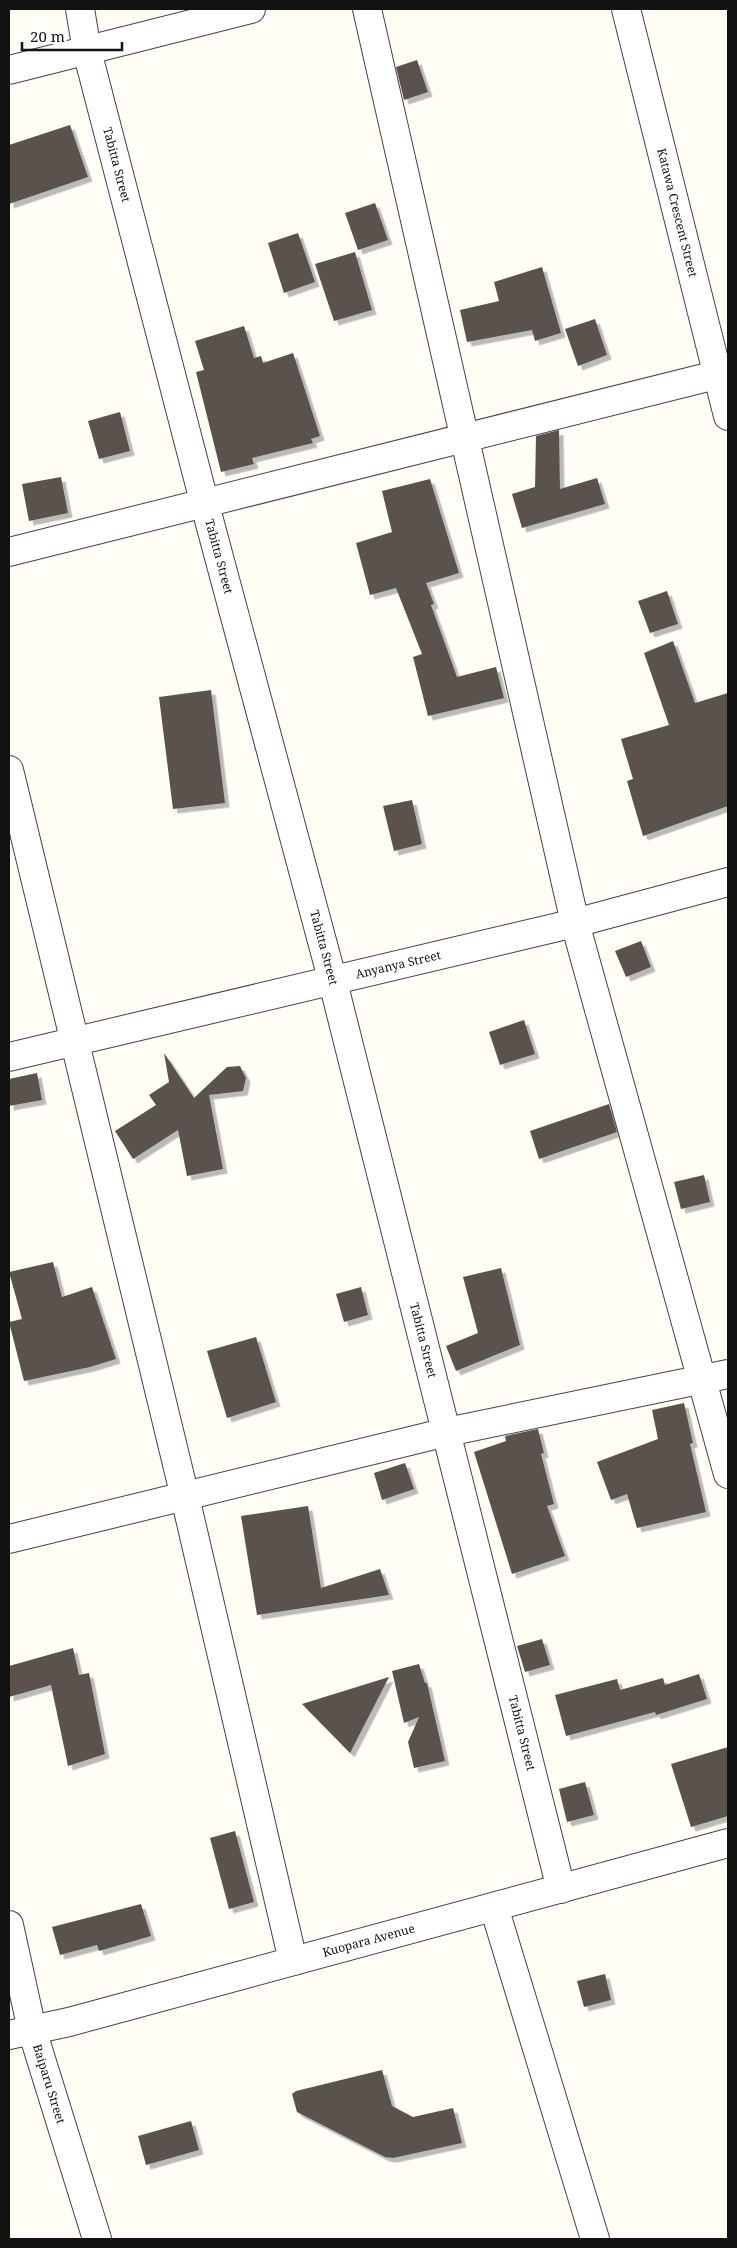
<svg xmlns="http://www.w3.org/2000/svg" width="737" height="2248" font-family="'Noto Serif',serif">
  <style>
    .building { fill: #5a524d; filter: url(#shadow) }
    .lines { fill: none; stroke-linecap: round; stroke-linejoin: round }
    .street-casing { stroke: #444; stroke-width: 30 }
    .street { stroke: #fff; stroke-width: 28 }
    .labels { text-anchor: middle; stroke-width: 5; stroke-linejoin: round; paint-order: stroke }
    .street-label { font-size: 12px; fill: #111; stroke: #fff }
  </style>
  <defs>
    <filter id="shadow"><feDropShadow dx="4.5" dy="4.5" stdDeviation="0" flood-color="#0004"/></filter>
  </defs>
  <rect width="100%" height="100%" fill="#fffdf5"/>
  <!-- building -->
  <path class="building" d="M 417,60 L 428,92 L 404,100 L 396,67 Z
    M 70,125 L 88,177 L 9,204 L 9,145 Z
    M 375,203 L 388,240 L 358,250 L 345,213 Z
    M 298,233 L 315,282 L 284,293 L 268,243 Z
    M 355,252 L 372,310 L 334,321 L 315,264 Z
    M 542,267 L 561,333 L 535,341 L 532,330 L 467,342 L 460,310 L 499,301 L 494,282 Z
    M 595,319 L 607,355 L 578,366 L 565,329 Z
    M 244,326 L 254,358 L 261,356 L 263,363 L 293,353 L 320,436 L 311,439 L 313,443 L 252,458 L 254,464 L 221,472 L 196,372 L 204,370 L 195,341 Z
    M 120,412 L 130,451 L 99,459 L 88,421 Z
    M 559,430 L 560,489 L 597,478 L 605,504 L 522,528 L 512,494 L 535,487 L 536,436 Z
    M 61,477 L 68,513 L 29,521 L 22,484 Z
    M 430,479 L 459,573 L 426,583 L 434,604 L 431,605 L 457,677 L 496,667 L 504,698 L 428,716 L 413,657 L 422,654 L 396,588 L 370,595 L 356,543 L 392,532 L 382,491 Z
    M 667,591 L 678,624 L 650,633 L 638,601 Z
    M 673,641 L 695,703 L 728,693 L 728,806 L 643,836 L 627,781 L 633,779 L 621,739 L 669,725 L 644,653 Z
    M 211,690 L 225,803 L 173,809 L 159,697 Z
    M 412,800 L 422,844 L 394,851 L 383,806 Z
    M 641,941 L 651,967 L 626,977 L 615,951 Z
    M 524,1020 L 535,1054 L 500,1065 L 489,1032 Z
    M 164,1053 L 194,1098 L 227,1067 L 240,1066 L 246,1078 L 243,1091 L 209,1095 L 223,1169 L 187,1176 L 178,1130 L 133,1159 L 115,1131 L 156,1105 L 149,1095 L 169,1082 Z
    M 37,1073 L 42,1100 L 9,1106 L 9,1079 Z
    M 609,1104 L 617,1132 L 539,1159 L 530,1131 Z
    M 704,1175 L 710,1202 L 681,1209 L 674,1182 Z
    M 53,1262 L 62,1297 L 92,1287 L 116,1359 L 90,1367 L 24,1381 L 9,1322 L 22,1319 L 9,1272 Z
    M 501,1268 L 520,1345 L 456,1371 L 446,1346 L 478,1333 L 463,1277 Z
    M 361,1287 L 368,1315 L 344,1322 L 336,1294 Z
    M 256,1337 L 276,1402 L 227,1418 L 207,1351 Z
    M 684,1403 L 693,1443 L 690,1444 L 706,1512 L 637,1528 L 627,1494 L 611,1500 L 597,1462 L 658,1439 L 652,1410 Z
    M 538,1429 L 544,1453 L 541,1454 L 554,1504 L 547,1506 L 565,1556 L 512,1574 L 474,1452 L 506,1441 L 505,1436 Z
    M 405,1463 L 414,1489 L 382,1500 L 374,1473 Z
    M 308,1506 L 321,1588 L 380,1569 L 389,1595 L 257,1615 L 241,1516 Z
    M 542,1639 L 550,1665 L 525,1672 L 517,1646 Z
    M 73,1648 L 79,1675 L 89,1673 L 105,1754 L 68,1766 L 51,1685 L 9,1697 L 9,1666 Z
    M 419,1664 L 425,1683 L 427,1683 L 445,1761 L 414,1768 L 408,1742 L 419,1717 L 404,1723 L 392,1671 Z
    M 699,1674 L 707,1699 L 656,1715 L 655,1712 L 566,1736 L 555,1695 L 617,1679 L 620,1690 L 663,1678 L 665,1685 Z
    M 389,1677 L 350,1753 L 302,1704 Z
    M 728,1747 L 728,1816 L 691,1827 L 671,1764 Z
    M 585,1782 L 594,1815 L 567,1822 L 559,1789 Z
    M 235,1831 L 254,1902 L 229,1909 L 210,1838 Z
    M 141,1904 L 151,1936 L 99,1951 L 97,1945 L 60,1955 L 52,1927 Z
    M 605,1974 L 611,2000 L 584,2007 L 577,1981 Z
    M 382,2070 L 392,2106 L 413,2117 L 453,2108 L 462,2143 L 393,2158 L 385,2157 L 297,2112 L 292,2094 L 296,2091 Z
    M 191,2121 L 199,2150 L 146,2165 L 138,2136 Z"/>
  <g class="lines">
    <defs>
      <g id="street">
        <path id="s1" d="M 80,9 L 87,51 L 205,505 L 333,982 L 561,1889"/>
        <path d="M 367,9 L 575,923 L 728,1474"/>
        <path id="s2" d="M 626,9 L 728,416"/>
        <path d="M 9,70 L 251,9"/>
        <path d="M 9,552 L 728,372"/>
        <path d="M 9,770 L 185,1497 L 293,1961"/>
        <path id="s3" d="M 9,1057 L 575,923 L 728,882"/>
        <path d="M 9,1539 L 447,1432 L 728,1374"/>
        <path d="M 494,1907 L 595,2239"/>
        <path id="s4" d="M 9,1925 L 32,2030 L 97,2239"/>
        <path id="s5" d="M 9,2035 L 69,2022 L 728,1843"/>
      </g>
    </defs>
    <!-- street casing -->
    <use href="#street" class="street-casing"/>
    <!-- street -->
    <use href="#street" class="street"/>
  </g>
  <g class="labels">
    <!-- street labels -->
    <g class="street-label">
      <text dy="4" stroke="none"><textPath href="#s1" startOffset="160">Tabitta Street</textPath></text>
      <text dy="4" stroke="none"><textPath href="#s2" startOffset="210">Katawa Crescent Street</textPath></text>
      <text dy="4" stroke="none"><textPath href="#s1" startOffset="565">Tabitta Street</textPath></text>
      <text dy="4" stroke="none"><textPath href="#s1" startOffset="970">Tabitta Street</textPath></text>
      <text dy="4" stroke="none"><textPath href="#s3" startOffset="400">Anyanya Street</textPath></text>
      <text dy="4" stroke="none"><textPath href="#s1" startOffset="1375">Tabitta Street</textPath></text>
      <text dy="4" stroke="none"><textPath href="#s1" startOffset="1780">Tabitta Street</textPath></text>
      <text dy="4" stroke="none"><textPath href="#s5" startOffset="372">Kuopara Avenue</textPath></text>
      <text dy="4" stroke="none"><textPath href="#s4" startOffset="164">Baiparu Street</textPath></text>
    </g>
  </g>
  <!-- border -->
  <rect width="737" height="2248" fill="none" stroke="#111111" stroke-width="20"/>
  <!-- scale -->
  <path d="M22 42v8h100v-8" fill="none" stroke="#111111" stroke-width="2.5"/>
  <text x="30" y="42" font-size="15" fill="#111111" stroke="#ffffff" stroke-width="4" paint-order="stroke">20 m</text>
</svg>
